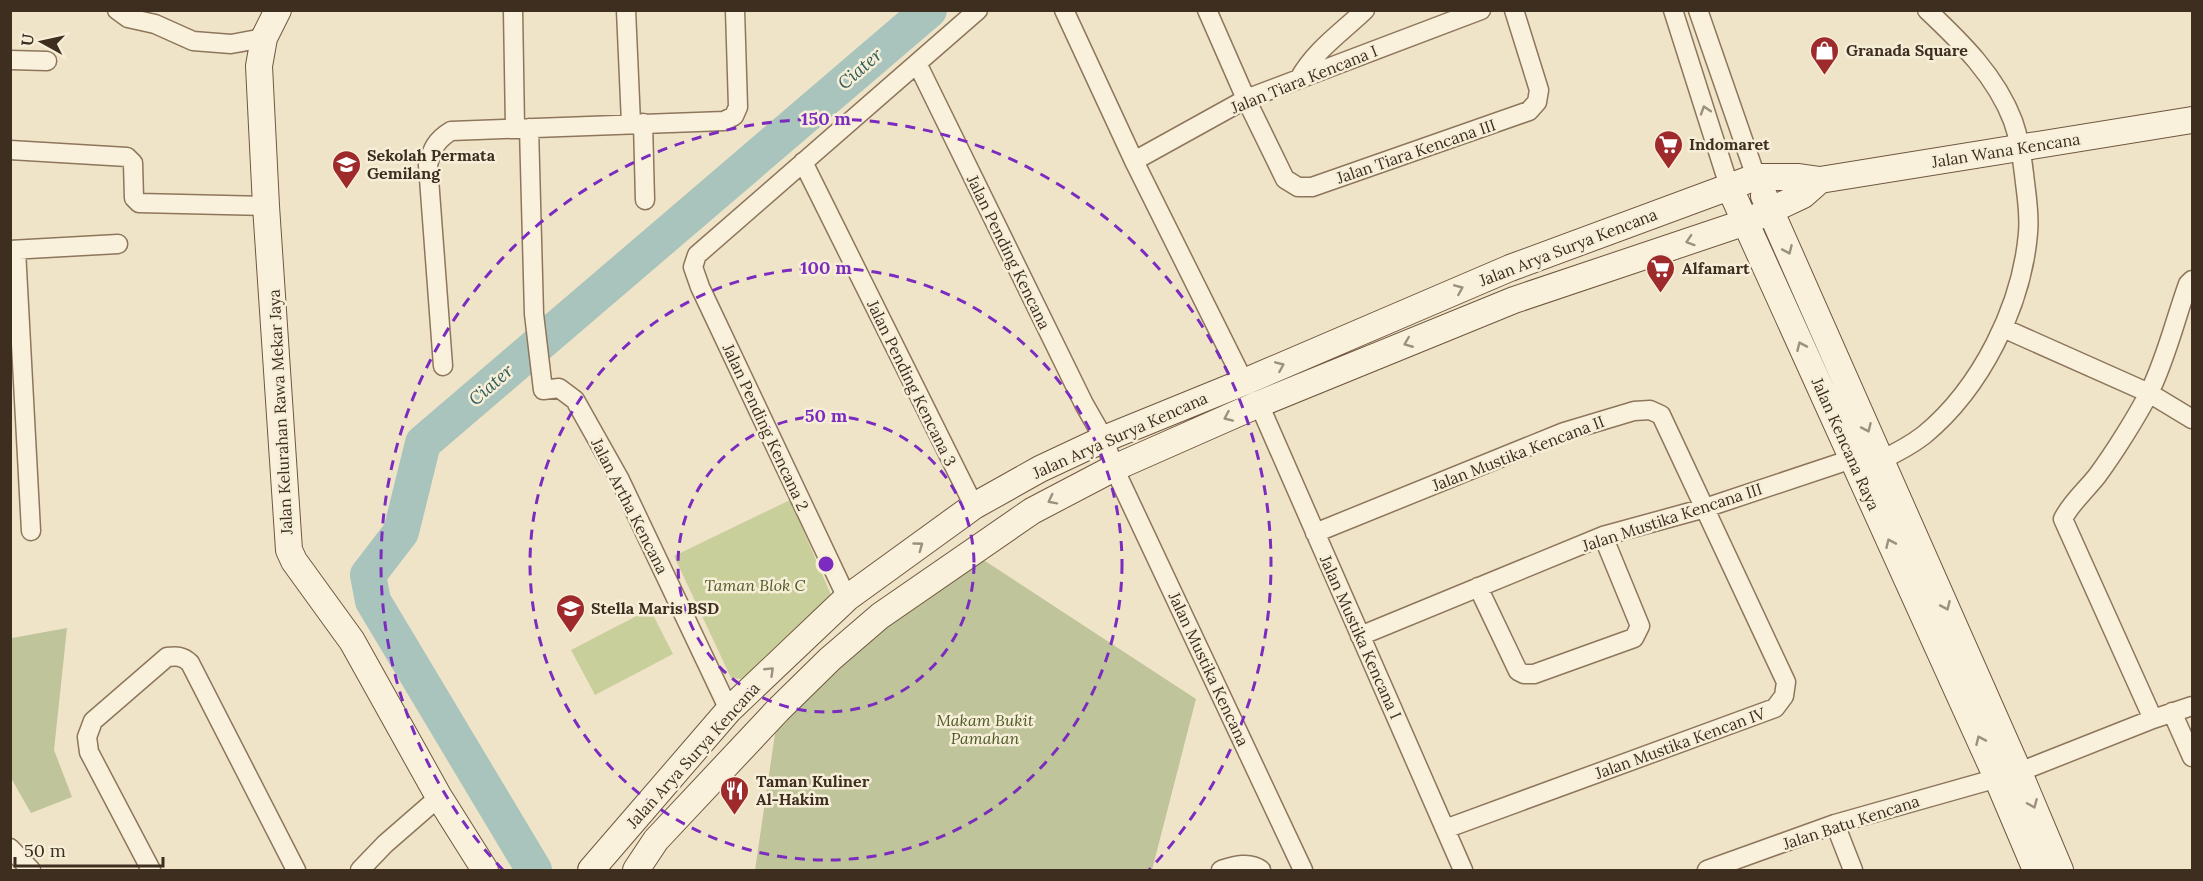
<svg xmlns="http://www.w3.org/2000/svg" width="2203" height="881" font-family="Lora,serif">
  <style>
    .green { fill: #c9cf9b }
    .cemetery { fill: #bfc49a }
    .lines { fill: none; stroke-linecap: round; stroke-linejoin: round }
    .river { stroke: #a9c4bc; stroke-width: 36 }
    .street-casing { stroke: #8d765c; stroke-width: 21 }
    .secondary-casing { stroke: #6f573f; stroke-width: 28 }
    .street { stroke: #faf1dc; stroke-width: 18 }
    .secondary { stroke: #faf1dc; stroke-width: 26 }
    .oneway { stroke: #9c907e }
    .ring { fill: none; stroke: #7b2cbf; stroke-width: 3; stroke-dasharray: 10 8 }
    .labels { text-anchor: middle; stroke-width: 5; stroke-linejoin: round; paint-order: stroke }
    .poi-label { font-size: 16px; font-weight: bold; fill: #3d2e20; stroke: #f7eed8; text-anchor: start }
    .street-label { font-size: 16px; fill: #3d2e20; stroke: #f7eed8 }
    .park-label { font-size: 16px; font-style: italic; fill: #4d5a26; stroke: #f7eed8 }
    .water-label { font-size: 18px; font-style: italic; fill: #2f5d5a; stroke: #f7eed8 }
    .centre { fill: #7b2cbf; stroke: #f7eed8; stroke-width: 3 }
    .ring-label { font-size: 18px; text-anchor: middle; font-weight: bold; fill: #7b2cbf; stroke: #f7eed8; stroke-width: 5; stroke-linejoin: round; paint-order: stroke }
  </style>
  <rect width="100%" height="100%" fill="#f0e4c8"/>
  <!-- green -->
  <path class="green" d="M 790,500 L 832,597 L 743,679 L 731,678 L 674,556 Z
    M 650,609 L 673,654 L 595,695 L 571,650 Z"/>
  <!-- cemetery -->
  <path class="cemetery" d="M 982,559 L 1196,699 L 1152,870 L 755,870 L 776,727 L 837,663 Z
    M 11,624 L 12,638 L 67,628 L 54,750 L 72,797 L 31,813 L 11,778 Z"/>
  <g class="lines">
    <!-- river -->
    <path class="river" d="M 534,870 L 373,601 L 368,575 L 401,532 L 423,443 L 929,10"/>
    <defs>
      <path id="street" d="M 117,10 L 128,18 L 155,24 L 193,41 L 231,44 L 264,38
        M 513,10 L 515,127
        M 626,10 L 631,123
        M 1064,10 L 1134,161 L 1244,382
        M 1207,10 L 1246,99 L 1285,179 L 1298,187 L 1312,187 L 1529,111 L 1537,102 L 1539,90 L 1514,10
        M 1673,10 L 1729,186
        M 1698,10 L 1756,177
        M 10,60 L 47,61
        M 917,63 L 1084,404 L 1104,439 L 1114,468 L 1303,870
        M 1299,79 C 1314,51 1342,32 1365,10
        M 643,123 L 645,200
        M 529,128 L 534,314 L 543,390 L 559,388 L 575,400 L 620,480 L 729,710
        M 10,150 L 127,157 L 133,163 L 134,198 L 139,203 L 266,206
        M 1134,161 L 1246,99 L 1481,10
        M 803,162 L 974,506
        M 10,250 L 118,244
        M 16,250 L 31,531
        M 2003,328 L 2149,393 L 2192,419
        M 443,366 L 428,165 C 432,149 436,140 451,131 L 724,121 L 734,116 L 738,107 L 735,10
        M 1259,404 L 1463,870
        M 1881,460 C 1896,453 1911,445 1924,435 C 1981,388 2022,306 2028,233 C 2030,213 2026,193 2024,174 C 2022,156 2019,138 2013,121 C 1996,76 1961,42 1927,10
        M 1315,533 L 1564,432 L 1634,411 L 1650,410 L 1661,415 L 1786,682 L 1784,696 L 1775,708 L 1445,829
        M 1478,587 L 1518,671 L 1524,674 L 1534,674 L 1634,638 L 1640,626 L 1603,536
        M 847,598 L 700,287 L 693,267 L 697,255 L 978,10
        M 1360,636 L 1603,536 L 1705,508 L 1852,459
        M 2172,712 L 2192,757
        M 2153,719 L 2063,519 C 2070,504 2086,490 2097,476 C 2114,453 2136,418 2149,393 C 2166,359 2175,320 2188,284 L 2192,280
        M 1835,824 L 1853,870
        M 10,848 L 31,870
        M 151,870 L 89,752 L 87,737 L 93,721 L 167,657 C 177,656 183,656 190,663 L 296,870
        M 360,870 L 385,844 L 439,797
        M 1221,870 C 1234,866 1249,861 1261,870
        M 1707,870 L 1835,824 L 2019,772 L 2153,719 L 2192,706"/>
      <path id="secondary" d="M 278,10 L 264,38 L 259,66 L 266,206 L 289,550 L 294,561 L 352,641 L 439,797 L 485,870
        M 1729,186 L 1997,778 L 2036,870
        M 1764,196 L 2017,768 L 2060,870
        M 591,870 L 729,710 L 847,598 L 974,506 L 1040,469 L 1104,439 L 1244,382 L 1510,268 L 1756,177 L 1799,177 L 1820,180 L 2192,120
        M 636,870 L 656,840 L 778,710 L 830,659 L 880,616 L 1032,511 L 1114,468 L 1259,404 L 1514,300 L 1746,222 L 1803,195 L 1820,180"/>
    </defs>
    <!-- street casing -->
    <use href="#street" class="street-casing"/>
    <!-- secondary casing -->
    <use href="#secondary" class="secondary-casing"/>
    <!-- street -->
    <use href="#street" class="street"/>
    <!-- secondary -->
    <use href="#secondary" class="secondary"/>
  </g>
  <!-- one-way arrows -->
  <defs><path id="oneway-chevron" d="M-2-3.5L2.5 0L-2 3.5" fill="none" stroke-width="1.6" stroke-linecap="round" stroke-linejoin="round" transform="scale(1.5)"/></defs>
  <g class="oneway">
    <use href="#oneway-chevron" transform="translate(1705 110) rotate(-108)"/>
    <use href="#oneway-chevron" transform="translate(1690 241) rotate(162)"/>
    <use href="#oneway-chevron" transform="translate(1788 250) rotate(66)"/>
    <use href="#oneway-chevron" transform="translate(1459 289) rotate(-23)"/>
    <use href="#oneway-chevron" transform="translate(1408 343) rotate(158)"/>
    <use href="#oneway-chevron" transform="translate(1801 346) rotate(-114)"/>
    <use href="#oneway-chevron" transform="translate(1280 366) rotate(-23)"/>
    <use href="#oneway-chevron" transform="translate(1228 417) rotate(156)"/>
    <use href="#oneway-chevron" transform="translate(1867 428) rotate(66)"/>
    <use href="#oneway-chevron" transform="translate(1052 500) rotate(153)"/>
    <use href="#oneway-chevron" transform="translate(1890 543) rotate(-114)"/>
    <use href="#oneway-chevron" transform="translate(919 546) rotate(-36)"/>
    <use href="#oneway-chevron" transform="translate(1946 606) rotate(66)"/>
    <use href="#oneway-chevron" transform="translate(770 671) rotate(-44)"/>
    <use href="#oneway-chevron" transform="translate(1980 740) rotate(-114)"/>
    <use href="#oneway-chevron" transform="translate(2033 804) rotate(67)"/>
  </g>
  <!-- distance rings -->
  <g class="ring">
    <circle cx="826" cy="564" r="148"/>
    <circle cx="826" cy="564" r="296"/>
    <path d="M503 870A445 445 0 1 1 1149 870"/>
  </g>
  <!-- icons -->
  <defs>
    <symbol id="shop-pin" viewBox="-11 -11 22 30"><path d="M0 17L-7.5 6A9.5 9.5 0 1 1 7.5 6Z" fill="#9e2a2b" stroke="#f7eed8"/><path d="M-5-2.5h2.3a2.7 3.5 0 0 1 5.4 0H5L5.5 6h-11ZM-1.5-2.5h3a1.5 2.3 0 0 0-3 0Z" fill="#fff"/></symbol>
    <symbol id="supermarket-pin" viewBox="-11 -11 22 30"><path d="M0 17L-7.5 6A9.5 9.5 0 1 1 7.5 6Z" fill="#9e2a2b" stroke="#f7eed8"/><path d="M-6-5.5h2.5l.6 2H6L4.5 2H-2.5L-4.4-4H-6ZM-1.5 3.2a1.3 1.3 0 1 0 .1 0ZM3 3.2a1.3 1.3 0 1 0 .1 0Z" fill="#fff"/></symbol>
    <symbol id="school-pin" viewBox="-11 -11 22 30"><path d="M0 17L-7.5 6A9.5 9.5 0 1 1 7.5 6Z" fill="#9e2a2b" stroke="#f7eed8"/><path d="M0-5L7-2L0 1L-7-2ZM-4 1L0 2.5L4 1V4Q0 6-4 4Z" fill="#fff"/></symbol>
    <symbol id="restaurant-pin" viewBox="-11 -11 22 30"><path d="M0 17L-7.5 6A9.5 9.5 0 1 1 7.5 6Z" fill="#9e2a2b" stroke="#f7eed8"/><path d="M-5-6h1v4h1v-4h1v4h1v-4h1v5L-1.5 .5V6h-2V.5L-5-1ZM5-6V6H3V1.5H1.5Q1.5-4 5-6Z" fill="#fff"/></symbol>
  </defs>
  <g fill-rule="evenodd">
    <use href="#shop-pin" x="1808" y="34" width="33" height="45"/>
    <use href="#supermarket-pin" x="1652" y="128" width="33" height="45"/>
    <use href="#school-pin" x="330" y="148" width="33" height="45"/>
    <use href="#supermarket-pin" x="1644" y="252" width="33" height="45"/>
    <use href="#school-pin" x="554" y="592" width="33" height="45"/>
    <use href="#restaurant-pin" x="718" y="774" width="33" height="45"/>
  </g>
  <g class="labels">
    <!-- poi labels -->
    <g class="poi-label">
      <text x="1846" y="56">Granada Square</text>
      <text x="1689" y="150">Indomaret</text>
      <text x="367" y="161">Sekolah Permata<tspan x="367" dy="18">Gemilang</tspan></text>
      <text x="1682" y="274">Alfamart</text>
      <text x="591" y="614">Stella Maris BSD</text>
      <text x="756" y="787">Taman Kuliner<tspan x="756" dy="18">Al-Hakim</tspan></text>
    </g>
    <!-- street labels -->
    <g class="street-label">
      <text transform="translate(1304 79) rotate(-22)" y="6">Jalan Tiara Kencana I</text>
      <text transform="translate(2006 150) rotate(-9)" y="6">Jalan Wana Kencana</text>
      <text transform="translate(1416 151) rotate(-19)" y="6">Jalan Tiara Kencana III</text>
      <text transform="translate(1568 247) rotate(-21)" y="6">Jalan Arya Surya Kencana</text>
      <text transform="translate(1009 252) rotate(64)" y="6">Jalan Pending Kencana</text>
      <text transform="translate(912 383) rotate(64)" y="6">Jalan Pending Kencana 3</text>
      <text transform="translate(280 412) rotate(-93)" y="6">Jalan Kelurahan Rawa Mekar Jaya</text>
      <text transform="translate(766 427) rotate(65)" y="6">Jalan Pending Kencana 2</text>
      <text transform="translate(1120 435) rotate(-24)" y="6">Jalan Arya Surya Kencana</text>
      <text transform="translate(1846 444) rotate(66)" y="6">Jalan Kencana Raya</text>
      <text transform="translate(1518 453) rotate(-21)" y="6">Jalan Mustika Kencana II</text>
      <text transform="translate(630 506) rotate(63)" y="6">Jalan Artha Kencana</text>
      <text transform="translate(1672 517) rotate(-18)" y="6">Jalan Mustika Kencana III</text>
      <text transform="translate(1361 637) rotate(66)" y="6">Jalan Mustika Kencana I</text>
      <text transform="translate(1209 669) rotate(65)" y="6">Jalan Mustika Kencana</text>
      <text transform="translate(1680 743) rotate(-20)" y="6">Jalan Mustika Kencan IV</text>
      <text transform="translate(693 755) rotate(-48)" y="6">Jalan Arya Surya Kencana</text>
      <text transform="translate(1851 822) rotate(-18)" y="6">Jalan Batu Kencana</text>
    </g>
    <!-- park labels -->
    <g class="park-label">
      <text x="755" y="591">Taman Blok C</text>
      <text x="985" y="726">Makam Bukit<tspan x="985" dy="18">Pamahan</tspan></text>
    </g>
    <!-- water labels -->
    <g class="water-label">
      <text transform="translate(860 69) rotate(-41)" y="6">Ciater</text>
      <text transform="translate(491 385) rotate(-41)" y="6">Ciater</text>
    </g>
  </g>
  <circle cx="826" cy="564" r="9" class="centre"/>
  <g class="ring-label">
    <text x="826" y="125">150 m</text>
    <text x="826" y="274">100 m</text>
    <text x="826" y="422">50 m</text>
  </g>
  <!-- border -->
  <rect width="2203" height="881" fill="none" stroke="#3d2e20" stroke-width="24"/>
  <!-- north arrow -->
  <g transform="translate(42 42) rotate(278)" stroke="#f7eed8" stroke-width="4.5" paint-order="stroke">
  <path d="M0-4.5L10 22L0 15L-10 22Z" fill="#3d2e20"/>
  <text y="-9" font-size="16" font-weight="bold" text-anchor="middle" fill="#3d2e20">U</text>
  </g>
  <!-- scale -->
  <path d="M15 857v9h148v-9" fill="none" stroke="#3d2e20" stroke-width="3"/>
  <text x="24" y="857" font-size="18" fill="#3d2e20" stroke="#f7eed8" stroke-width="4.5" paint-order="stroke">50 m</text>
</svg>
